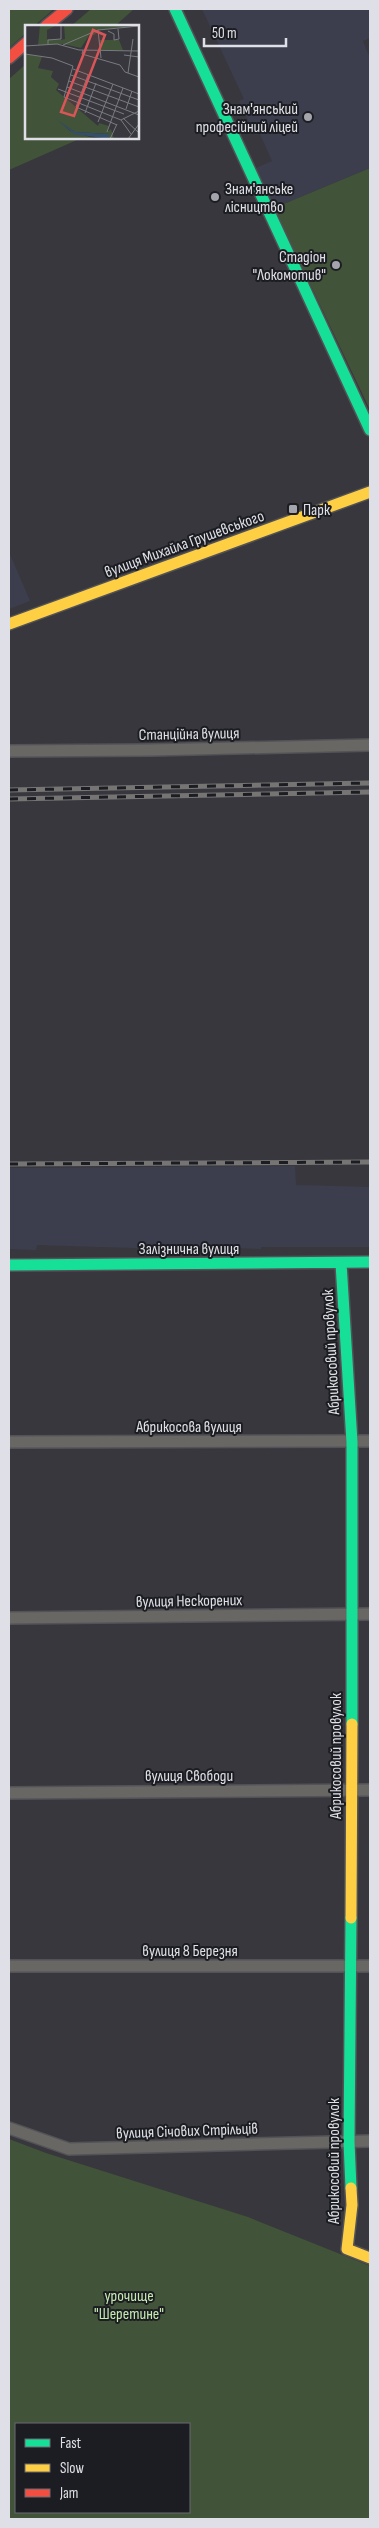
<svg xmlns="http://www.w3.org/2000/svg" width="379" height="2528" font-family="'Sofia Sans Condensed',sans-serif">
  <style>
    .built { fill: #3c3e4d }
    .green { fill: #415338; fill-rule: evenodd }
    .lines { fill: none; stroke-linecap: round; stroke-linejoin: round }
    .street-casing { stroke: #535357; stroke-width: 14 }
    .fast-casing { stroke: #535357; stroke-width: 14 }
    .slow-casing { stroke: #535357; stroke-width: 14 }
    .jam-casing { stroke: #535357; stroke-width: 14 }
    .street { stroke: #696763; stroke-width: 11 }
    .fast { stroke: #16e098; stroke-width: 11 }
    .slow { stroke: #ffcf43; stroke-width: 11 }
    .jam { stroke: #f24e42; stroke-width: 11 }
    .rail-casing { stroke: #767574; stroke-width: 5 }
    .rail { stroke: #1c1d22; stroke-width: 3; stroke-dasharray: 9; stroke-linecap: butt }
    .poi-dot { fill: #a4a5ac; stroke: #1c1d22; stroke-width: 2 }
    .labels { text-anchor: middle; stroke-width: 4; stroke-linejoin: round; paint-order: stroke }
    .poi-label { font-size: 16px; fill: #dfe0e7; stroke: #1c1d22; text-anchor: end }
    .street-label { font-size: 16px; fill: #dfe0e7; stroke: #1c1d22 }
    .park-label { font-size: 16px; fill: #c5ebaf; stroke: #1c1d22 }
    .inset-road { fill: none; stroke: #7a7b81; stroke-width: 1 }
    .view { fill: #d85658; fill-opacity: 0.15; stroke: #d85658; stroke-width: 2.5 }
    .inset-edge { fill: none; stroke: #dfe0e7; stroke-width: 2.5 }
  </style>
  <rect width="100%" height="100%" fill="#37373d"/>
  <!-- built -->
  <path class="built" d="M 202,9 L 370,9 L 370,38 L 363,41 L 370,58 L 370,168 L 274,208 L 256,168 L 272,161 L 260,134 L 255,135 L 239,101 L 244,99 Z
    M 9,552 L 30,601 L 9,609 Z
    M 295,1166 L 296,1185 L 370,1187 L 370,1247 L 261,1247 L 261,1249 L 180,1246 L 176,1249 L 164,1249 L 37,1245 L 36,1250 L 9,1249 L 9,1168 Z"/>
  <!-- green -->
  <path class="green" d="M 9,9 L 54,9 L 34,26 L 26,26 L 26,33 L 9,48 Z
    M 91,9 L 134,9 L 115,26 L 71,26 Z
    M 26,64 L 26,138 L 77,138 L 77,140 L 9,170 L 9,79 Z
    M 370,168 L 370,410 L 274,208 Z
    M 9,2139 L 46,2153 L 248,2217 L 370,2266 L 370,2519 L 9,2519 ZM 16,2424 L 189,2424 L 189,2512 L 16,2512 Z"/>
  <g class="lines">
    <defs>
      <path id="street" d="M 9,751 L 151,750 L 370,745
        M 9,1442 L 370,1441
        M 9,1618 L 370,1614
        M 9,1793 L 370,1790
        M 9,1966 L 370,1966
        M 9,2128 L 69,2149 L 370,2141"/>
      <path id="fast" d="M 175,9 L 370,430
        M 341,1263 L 352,1442 L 352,1724
        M 9,1265 L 370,1262
        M 351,1918 L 349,2142 L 351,2188"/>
      <path id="slow" d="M 9,624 L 370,492
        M 351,1918 L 352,1724
        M 351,2188 L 352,2205 L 347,2249 L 370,2258"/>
      <path id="jam" d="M 46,26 L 67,9
        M 9,58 L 26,43"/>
    </defs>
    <!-- street casing -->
    <use href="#street" class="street-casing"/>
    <!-- fast casing -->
    <use href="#fast" class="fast-casing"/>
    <!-- slow casing -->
    <use href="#slow" class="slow-casing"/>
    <!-- jam casing -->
    <use href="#jam" class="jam-casing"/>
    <!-- street -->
    <use href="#street" class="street"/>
    <!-- fast -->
    <use href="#fast" class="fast"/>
    <!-- slow -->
    <use href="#slow" class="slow"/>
    <!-- jam -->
    <use href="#jam" class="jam"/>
    <defs>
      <path id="rail" d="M 9,790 L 370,783
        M 9,799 L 370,792
        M 9,1164 L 370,1162"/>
    </defs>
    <!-- rail casing -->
    <use href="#rail" class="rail-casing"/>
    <!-- rail -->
    <use href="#rail" class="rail"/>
  </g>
  <!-- markers -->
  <g class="poi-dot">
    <circle cx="308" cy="117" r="5"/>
    <circle cx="215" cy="197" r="5"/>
    <circle cx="336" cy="265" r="5"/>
    <rect x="288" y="504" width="10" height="10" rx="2.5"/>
  </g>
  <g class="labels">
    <!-- poi labels -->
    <g class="poi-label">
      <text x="298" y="114">Знам'янський<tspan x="298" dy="18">професійний ліцей</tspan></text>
      <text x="225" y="194" text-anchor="start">Знам'янське<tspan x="225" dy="18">лісництво</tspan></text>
      <text x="326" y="262">Стадіон<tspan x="326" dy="18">"Локомотив"</tspan></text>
      <text x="303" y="515" text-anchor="start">Парк</text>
    </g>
    <!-- street labels -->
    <g class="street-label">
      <text transform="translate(184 543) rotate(-20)" y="6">вулиця Михайла Грушевського</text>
      <text transform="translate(189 733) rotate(-1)" y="6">Станційна вулиця</text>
      <text x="189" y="1254">Залізнична вулиця</text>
      <text transform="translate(330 1352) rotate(-93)" y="6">Абрикосовий провулок</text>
      <text x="189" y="1432">Абрикосова вулиця</text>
      <text transform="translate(189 1600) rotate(-1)" y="6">вулиця Нескорених</text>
      <text transform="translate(335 1756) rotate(-90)" y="6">Абрикосовий провулок</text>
      <text x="189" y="1781">вулиця Свободи</text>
      <text x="190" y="1956">вулиця 8 Березня</text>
      <text transform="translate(187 2130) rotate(-2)" y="6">вулиця Січових Стрільців</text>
      <text transform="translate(333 2161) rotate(-90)" y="6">Абрикосовий провулок</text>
    </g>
    <!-- park labels -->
    <g class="park-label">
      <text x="129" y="2301">урочище<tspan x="129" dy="18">"Шеретине"</tspan></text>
    </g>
  </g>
  <!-- overview -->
  <g transform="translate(25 25)">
    <rect width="114" height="114" fill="#37373d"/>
    <path d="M 15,0 L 32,0 L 22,5 L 22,14 L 35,15 L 40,14 L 39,0 L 113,0 L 74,5 L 69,10 L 65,9 L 56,23 L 38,19 L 13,20 ZM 74,15 L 94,15 L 98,25 L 75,25 ZM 0,29 L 17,32 L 13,43 L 28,46 L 26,52 L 34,59 L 31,65 L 73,101 L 74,98 L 84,101 L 82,107 L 86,104 L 89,114 L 84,114 L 84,109 L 50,107 L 35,97 L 45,106 L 72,114 L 0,114 Z" fill="#415338"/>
    <path d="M 31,94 L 50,107 L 84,109 L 84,114 L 49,109 Z" fill="#354e69"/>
    <path class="inset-road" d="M 73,5 L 76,33M 83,6 L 89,9 L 89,15 L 94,14 L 93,4M 23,20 L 23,15 L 36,14 L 36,0M 38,20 L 73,5 L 114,1M 0,21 L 32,19 L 54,25 L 114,26M 58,25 L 57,29 L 95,40 L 100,47 L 114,52M 0,29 L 27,33 L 48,41 L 39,72 L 96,95 L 106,109M 99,30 L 114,32M 48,44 L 114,69M 103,48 L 108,14M 46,50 L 114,75M 63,50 L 51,82 L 92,100M 44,56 L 114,82M 42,62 L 114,90M 33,64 L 99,89M 101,84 L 107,66M 60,88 L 71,58M 98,93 L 114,108M 96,95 L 114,86M 73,97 L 88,59M 82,107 L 98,63M 85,114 L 92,99M 103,114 L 114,99"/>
    <path class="view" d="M 68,5 L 80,10 L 49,91 L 36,87 Z"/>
    <rect width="114" height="114" class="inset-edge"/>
  </g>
  <!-- border -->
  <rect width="379" height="2528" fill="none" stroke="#dfe0e7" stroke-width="20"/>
  <!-- legend -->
  <rect x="15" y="2423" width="175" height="90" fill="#1c1d22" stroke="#6a6b71"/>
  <rect x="25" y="2439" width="25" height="8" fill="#16e098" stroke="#6a6b71"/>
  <text x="60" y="2448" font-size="15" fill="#dfe0e7">Fast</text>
  <rect x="25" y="2464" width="25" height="8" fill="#ffcf43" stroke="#6a6b71"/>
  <text x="60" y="2473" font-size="15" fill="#dfe0e7">Slow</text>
  <rect x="25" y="2489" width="25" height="8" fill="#f24e42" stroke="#6a6b71"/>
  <text x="60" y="2498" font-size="15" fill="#dfe0e7">Jam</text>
  <!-- scale -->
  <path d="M204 38v8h82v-8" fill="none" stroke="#dfe0e7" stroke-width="2.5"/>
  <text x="212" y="38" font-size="15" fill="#dfe0e7" stroke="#1c1d22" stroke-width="4" paint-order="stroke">50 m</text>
</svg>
